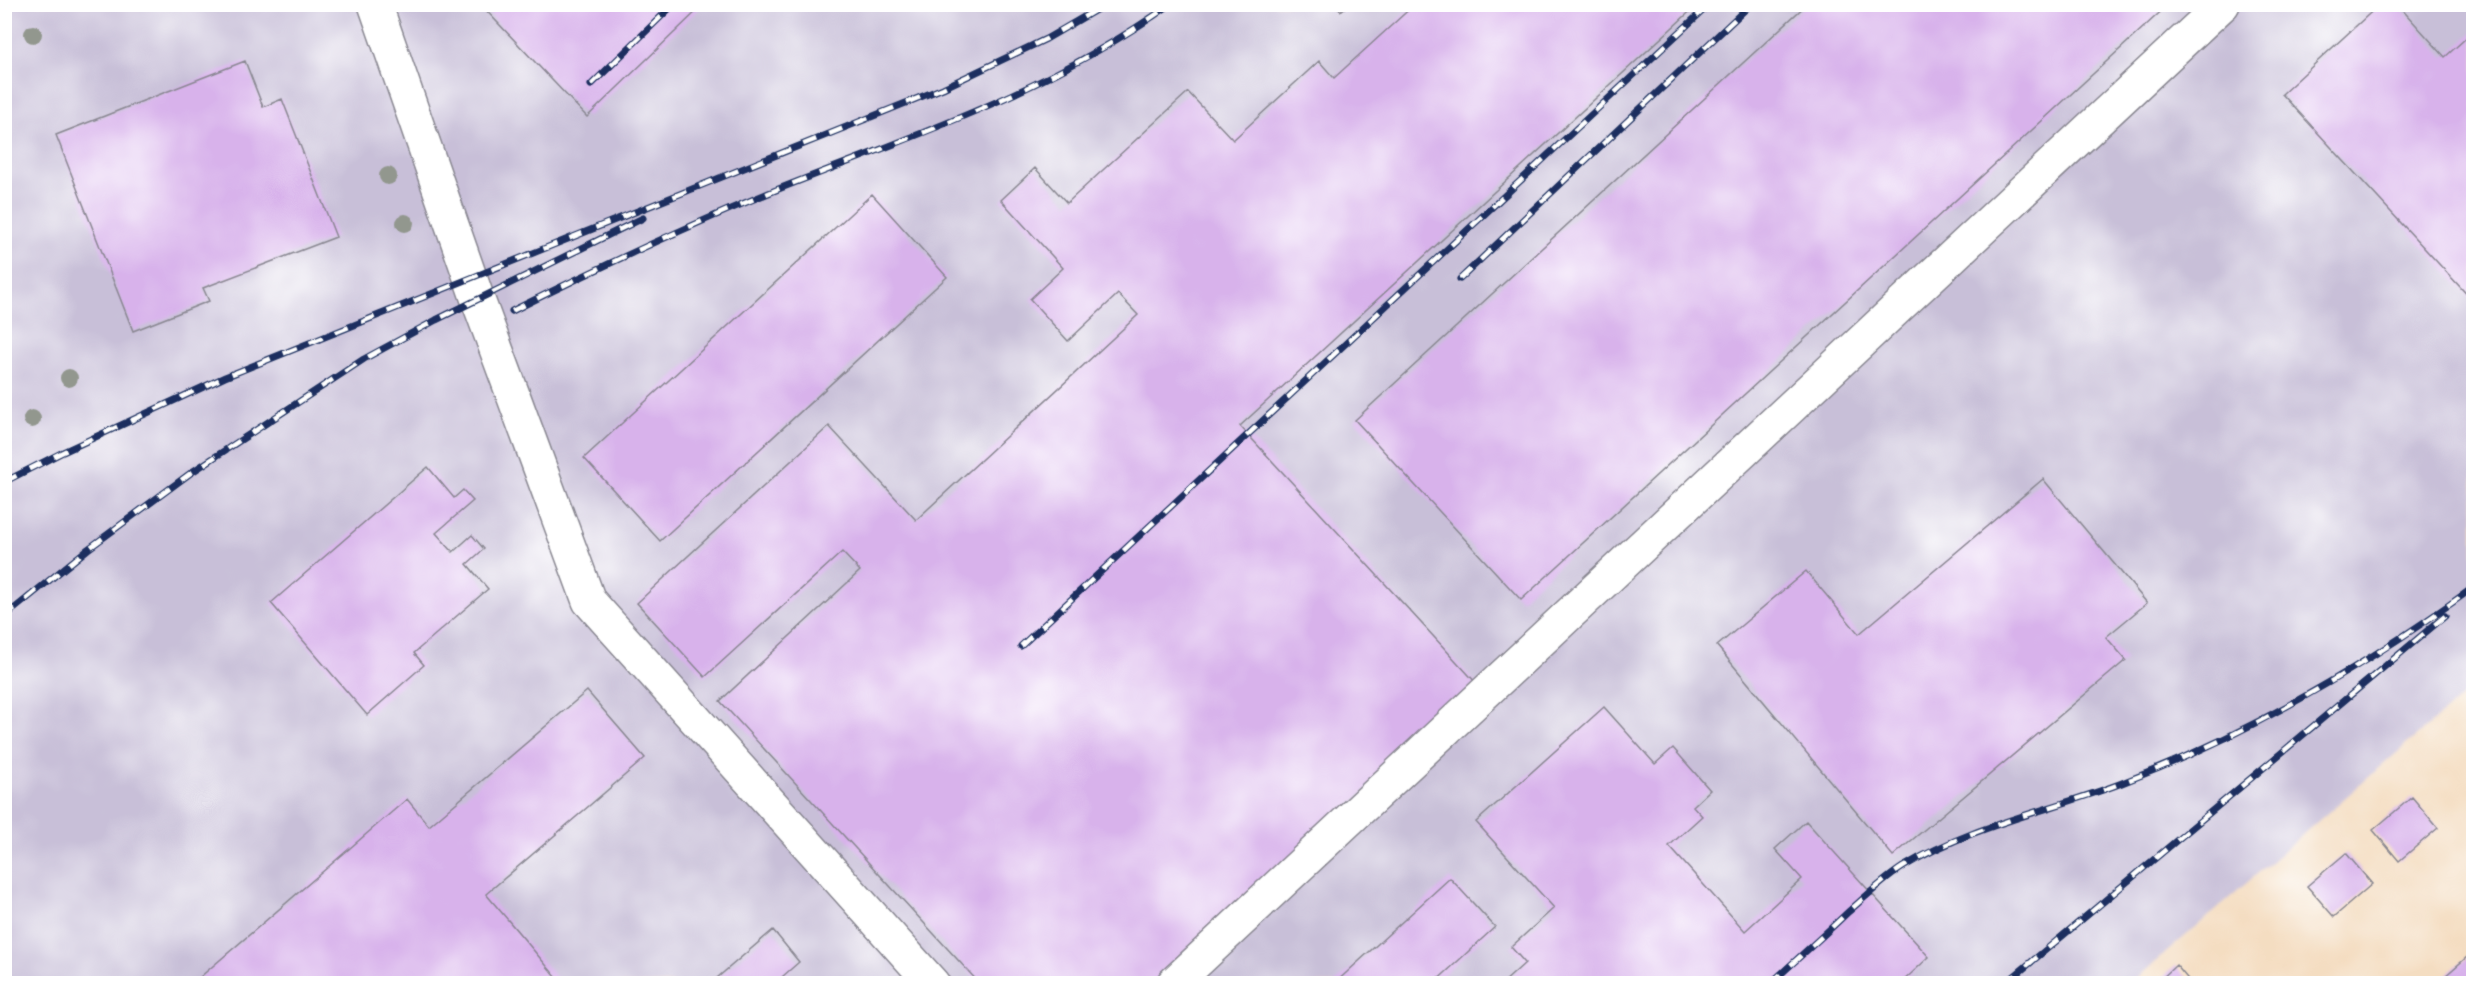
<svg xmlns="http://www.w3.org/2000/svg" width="2478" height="988" font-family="'Old Standard TT',serif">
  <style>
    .industrial { fill: #c8bfd8 }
    .building { fill: #d8b2eb }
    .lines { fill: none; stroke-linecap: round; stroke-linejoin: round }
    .minor-casing { stroke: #888690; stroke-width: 36 }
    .minor { stroke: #fff; stroke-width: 33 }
    .rail-casing { stroke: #1b2f5e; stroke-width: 7 }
    .rail { stroke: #fff; stroke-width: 4.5; stroke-dasharray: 14; stroke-linecap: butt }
    .tree { fill: #92978e }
  </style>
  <rect width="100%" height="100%" fill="#fff"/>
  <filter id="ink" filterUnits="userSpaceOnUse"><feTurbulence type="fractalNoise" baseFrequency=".0167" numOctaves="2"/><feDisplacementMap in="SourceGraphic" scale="12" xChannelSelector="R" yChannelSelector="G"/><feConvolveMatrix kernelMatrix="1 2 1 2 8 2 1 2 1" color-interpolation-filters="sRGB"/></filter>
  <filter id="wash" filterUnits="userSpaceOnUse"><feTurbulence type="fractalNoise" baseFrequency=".008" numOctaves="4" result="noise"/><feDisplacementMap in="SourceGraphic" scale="24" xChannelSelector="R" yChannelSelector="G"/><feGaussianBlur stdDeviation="1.35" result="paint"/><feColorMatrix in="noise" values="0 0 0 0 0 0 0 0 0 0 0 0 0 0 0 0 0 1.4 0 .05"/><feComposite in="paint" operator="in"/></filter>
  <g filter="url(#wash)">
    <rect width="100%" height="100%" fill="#f4ddc1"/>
    <!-- industrial -->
    <path class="industrial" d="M 5,5 L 2473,5 L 2473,687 L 2131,983 L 5,984 Z"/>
    <g id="blocks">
      <!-- building -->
      <path class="building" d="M 480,4 L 704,4 L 587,117 Z
        M 1335,4 L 1349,4 L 1341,11 Z
        M 1415,4 L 1698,4 L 1240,426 L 1479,686 L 1156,984 L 980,984 L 720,701 L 860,571 L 842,552 L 705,677 L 637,603 L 829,426 L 916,520 L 1138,315 L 1118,294 L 1068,341 L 1030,299 L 1063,268 L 1001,200 L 1035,168 L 1067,203 L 1188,92 L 1233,140 L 1319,61 L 1334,78 Z
        M 1807,4 L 2169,4 L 1521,600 L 1355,420 Z
        M 2380,4 L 2397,4 L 2445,57 L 2474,31 L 2474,302 L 2282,94 Z
        M 245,61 L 263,107 L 282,99 L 336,237 L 203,288 L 209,301 L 133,331 L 56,135 Z
        M 872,194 L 947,277 L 660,541 L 584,458 Z
        M 428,467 L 454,498 L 463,490 L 473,501 L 436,533 L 453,552 L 472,535 L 484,549 L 467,564 L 488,589 L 414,653 L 424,665 L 367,715 L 271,603 Z
        M 2043,479 L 2147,603 L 2106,637 L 2126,660 L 1893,856 L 1717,646 L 1806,571 L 1859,634 Z
        M 587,691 L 645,758 L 486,894 L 562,984 L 192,984 L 407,799 L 429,826 Z
        M 1604,707 L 1655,764 L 1673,748 L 1710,790 L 1693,806 L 1702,816 L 1669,846 L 1745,931 L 1802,879 L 1775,849 L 1806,821 L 1929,957 L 1900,984 L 1502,984 L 1525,963 L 1511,947 L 1554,908 L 1476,822 Z
        M 2412,797 L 2438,828 L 2399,861 L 2373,830 Z
        M 2346,853 L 2372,884 L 2334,917 L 2307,886 Z
        M 1450,878 L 1495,927 L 1433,984 L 1334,984 Z
        M 773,930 L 799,962 L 774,984 L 710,984 Z
        M 2474,951 L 2474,984 L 2436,984 Z
        M 2176,965 L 2192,984 L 2156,984 Z"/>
    </g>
  </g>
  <g filter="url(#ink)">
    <use href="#blocks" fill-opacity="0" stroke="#888690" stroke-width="1.5"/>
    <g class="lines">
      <defs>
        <path id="minor" d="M 375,4 L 478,300 L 589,601 L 933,984
          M 1173,984 L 2223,4"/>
      </defs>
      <!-- minor casing -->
      <use href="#minor" class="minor-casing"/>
      <!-- minor -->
      <use href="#minor" class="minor"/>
      <defs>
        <path id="rail" d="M 591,85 L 674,4
          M 1460,279 L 1751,4
          M 512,311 C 600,267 689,225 781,188 C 918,134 1049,91 1171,4
          M 4,482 L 63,452 L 225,377 L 943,88 L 1046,39 L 1106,4
          M 4,617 L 88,549 L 192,472 L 364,359 L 436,320 L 643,218
          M 1021,646 L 1710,4
          M 1770,984 C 1796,960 1822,937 1847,913 C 1865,897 1883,880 1903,867 C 1970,826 2049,811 2122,783 C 2249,734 2364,667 2474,587
          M 2005,984 L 2445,616"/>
      </defs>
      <!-- rail casing -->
      <use href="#rail" class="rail-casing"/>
      <!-- rail -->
      <use href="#rail" class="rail"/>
    </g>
    <!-- trees -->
    <g class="tree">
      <circle cx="33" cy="34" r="9"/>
      <circle cx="388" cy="176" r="9"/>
      <circle cx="405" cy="223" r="9"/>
      <circle cx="69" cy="378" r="9"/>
      <circle cx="32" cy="419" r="9"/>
    </g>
  </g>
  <!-- margin -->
  <rect width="2478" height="988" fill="none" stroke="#fff" stroke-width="24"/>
</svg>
